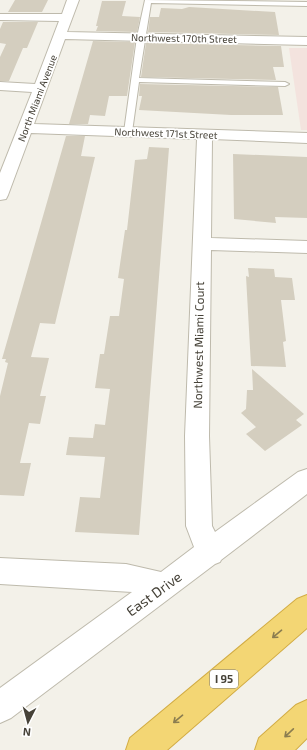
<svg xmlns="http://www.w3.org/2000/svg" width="307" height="750" font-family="'Exo 2',sans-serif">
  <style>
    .medical { fill: #f3e3de }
    .building { fill: #d4cebf }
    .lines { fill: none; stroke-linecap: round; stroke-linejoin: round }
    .service-casing { stroke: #bebaac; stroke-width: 2 }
    .minor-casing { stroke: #bebaac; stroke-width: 2 }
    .motorway-casing { stroke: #d2ac44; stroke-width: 2 }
    .service { fill: #fff; fill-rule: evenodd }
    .minor { fill: #fff; fill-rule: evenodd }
    .motorway { fill: #f3d674; fill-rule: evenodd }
    .oneway { stroke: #8b7d50 }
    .labels { text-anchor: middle; stroke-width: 3.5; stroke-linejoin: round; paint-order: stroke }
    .far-street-label { font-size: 10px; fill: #464238; stroke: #fff }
    .shield { fill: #fff; stroke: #7e7b74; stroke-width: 1 }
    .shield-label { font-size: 11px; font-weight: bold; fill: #464238 }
    .street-label { font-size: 12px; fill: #464238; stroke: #fff }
    .near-street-label { font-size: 14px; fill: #464238; stroke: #fff }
  </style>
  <rect width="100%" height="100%" fill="#f3f1e9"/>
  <!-- medical -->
  <path class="medical" d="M 289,48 L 307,48 L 307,130 L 301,130 Z"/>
  <!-- building -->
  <path class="building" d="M 15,0 L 48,0 L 42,12 L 8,12 Z
    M 102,1 L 126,1 L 122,16 L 140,17 L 137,32 L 96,31 L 98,26 L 96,26 Z
    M 189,7 L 275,12 L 279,35 L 148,32 L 150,17 L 159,17 L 161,8 L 182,9 Z
    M 3,22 L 38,22 L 27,48 L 23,48 L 9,81 L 0,81 L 0,57 L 6,44 L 0,43 L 0,29 Z
    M 93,41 L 135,42 L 127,96 L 109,96 L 105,116 L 90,115 L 88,124 L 69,124 Z
    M 146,43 L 281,46 L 284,67 L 273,67 L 276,80 L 141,77 Z
    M 140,84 L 278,87 L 283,115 L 231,115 L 139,110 L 142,96 L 139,96 Z
    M 66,136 L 85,136 L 81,156 L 95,157 L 55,324 L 40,323 L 31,357 L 49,358 L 40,396 L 46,396 L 40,424 L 29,423 L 20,463 L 31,463 L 24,496 L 0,495 L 0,396 L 8,363 L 5,362 L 6,359 L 2,359 Z
    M 149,147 L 169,148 L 139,535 L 75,532 L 80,497 L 100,498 L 105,457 L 66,455 L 69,437 L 93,438 L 95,424 L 105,425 L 110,389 L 95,388 L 100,354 L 104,354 L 110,316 L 119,316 L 124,279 L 118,278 L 125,230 L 127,230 L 135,160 L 147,159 Z
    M 233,154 L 307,157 L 307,218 L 275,217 L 276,223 L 234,219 Z
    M 248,268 L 274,269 L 275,277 L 292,278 L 295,300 L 281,300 L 286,341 L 283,342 L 286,367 L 251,366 L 246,276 L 249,277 Z
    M 252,369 L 304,414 L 296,420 L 302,425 L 265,451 L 246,434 L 256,427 L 241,413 L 246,409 L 247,390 L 253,390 Z"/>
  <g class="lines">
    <defs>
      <path id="service" d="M 145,0 L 307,2 L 307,6 L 151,3 L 139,78 L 285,82 L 289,84 L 285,86 L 139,82 L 132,132 L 131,134 L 125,134 L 124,132 L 137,37 Z"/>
      <path id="minor" d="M 67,0 L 79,0 L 67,32 L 307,37 L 307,45 L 65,39 L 34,124 L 307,133 L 307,143 L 212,139 L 211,238 L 307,241 L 307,253 L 211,250 L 209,436 L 212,526 L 215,532 L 298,472 L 307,469 L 307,494 L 221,560 L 220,562 L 215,564 L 11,718 L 0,723 L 0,688 L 132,592 L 0,584 L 0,558 L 126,564 L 161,572 L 194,547 L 186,526 L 185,436 L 197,139 L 31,133 L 8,195 L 6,199 L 0,200 L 0,173 L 32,92 L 0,90 L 0,82 L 35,84 L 59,21 L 0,20 L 0,14 L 62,14 Z"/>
      <path id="motorway" d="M 307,595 L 307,628 L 167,750 L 126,750 L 130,738 L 297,599 Z
        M 307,700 L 307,738 L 295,750 L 255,750 L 259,738 L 296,705 Z"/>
    </defs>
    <!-- service casing -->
    <use href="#service" class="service-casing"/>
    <!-- minor casing -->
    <use href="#minor" class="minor-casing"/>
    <!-- motorway casing -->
    <use href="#motorway" class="motorway-casing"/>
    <!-- service -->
    <use href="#service" class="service"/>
    <!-- minor -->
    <use href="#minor" class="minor"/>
    <!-- motorway -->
    <use href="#motorway" class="motorway"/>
  </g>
  <!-- one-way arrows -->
  <defs><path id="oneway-shaft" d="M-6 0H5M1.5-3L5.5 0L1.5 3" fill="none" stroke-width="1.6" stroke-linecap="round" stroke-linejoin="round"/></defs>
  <g class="oneway">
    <use href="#oneway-shaft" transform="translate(277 634) rotate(140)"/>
    <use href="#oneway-shaft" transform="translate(178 719) rotate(140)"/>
    <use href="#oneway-shaft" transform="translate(289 733) rotate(137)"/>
  </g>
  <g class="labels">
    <!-- far-street labels -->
    <g class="far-street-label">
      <text transform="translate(184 38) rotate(1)" y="4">Northwest 170th Street</text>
      <text transform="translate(37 98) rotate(-69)" y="4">North Miami Avenue</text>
      <text transform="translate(166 133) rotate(2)" y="4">Northwest 171st Street</text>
    </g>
    <!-- shield labels -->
    <rect class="shield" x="210" y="670" width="28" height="18" rx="3"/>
    <g class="shield-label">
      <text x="224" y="683">I 95</text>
    </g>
    <!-- street labels -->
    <g class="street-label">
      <text transform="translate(199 345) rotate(-89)" y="4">Northwest Miami Court</text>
    </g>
    <!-- near-street labels -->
    <g class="near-street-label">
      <text transform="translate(154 594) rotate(-36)" y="5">East Drive</text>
    </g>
  </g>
  <!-- north arrow -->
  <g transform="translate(28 722) rotate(186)" stroke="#ffffff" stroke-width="3" paint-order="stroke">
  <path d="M0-3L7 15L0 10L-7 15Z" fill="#464238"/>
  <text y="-6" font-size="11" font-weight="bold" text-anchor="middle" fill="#464238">N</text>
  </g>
</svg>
